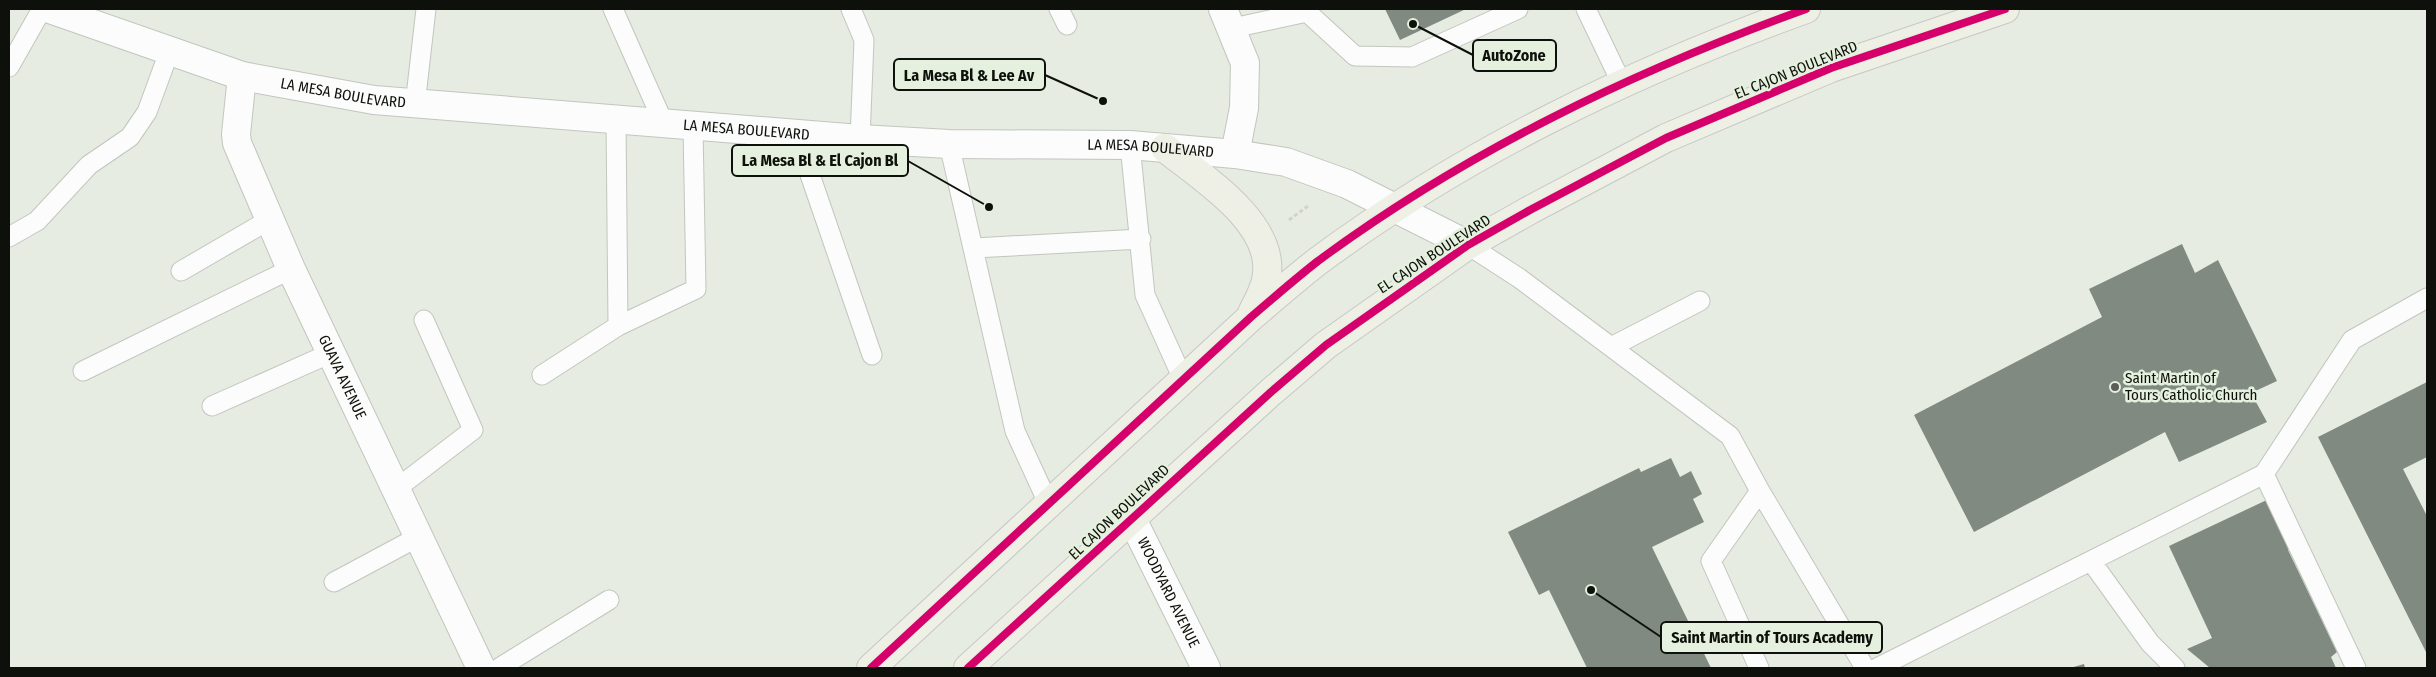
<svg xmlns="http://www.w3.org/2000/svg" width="2436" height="677" font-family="'Fira Sans Condensed',sans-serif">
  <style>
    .building { fill: #808a81 }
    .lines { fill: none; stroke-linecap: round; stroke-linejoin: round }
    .lane-casing { stroke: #c1c6be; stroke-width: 21 }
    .street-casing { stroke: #c1c6be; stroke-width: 30 }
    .secondary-casing { stroke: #c1c6be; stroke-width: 30 }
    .primary-casing { stroke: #c6c8c4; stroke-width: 30 }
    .path { stroke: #d1d2d0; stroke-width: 3; stroke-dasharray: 4 2.5; stroke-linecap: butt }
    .lane { stroke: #fbfcfb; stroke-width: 19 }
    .street { stroke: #fbfcfb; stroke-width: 28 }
    .secondary { stroke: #fbfcfb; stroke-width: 28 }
    .primary { stroke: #eeefe5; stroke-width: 28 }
    .cycleway-casing { stroke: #e5f0de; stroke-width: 11 }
    .cycleway { stroke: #d6006c; stroke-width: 8 }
    .poi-dot { fill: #5a5e56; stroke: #e5f0de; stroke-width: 2 }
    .labels { text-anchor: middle; stroke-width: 5; stroke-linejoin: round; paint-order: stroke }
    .street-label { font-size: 15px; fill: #0e110b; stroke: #e5f0de }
    .poi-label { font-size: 15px; fill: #0e110b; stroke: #e5f0de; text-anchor: start }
    .leader { fill: none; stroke: #0e110b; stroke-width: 2 }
    .callout-dot { fill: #0e110b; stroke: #e5f0de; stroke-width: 2 }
    .callout { fill: #e5f0de; stroke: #0e110b; stroke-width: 2 }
    .callout-label { font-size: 16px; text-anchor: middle; font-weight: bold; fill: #0e110b }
  </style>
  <rect width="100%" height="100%" fill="#e6ece2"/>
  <!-- building -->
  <path class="building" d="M 1385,9 L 1466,9 L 1400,40 Z
    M 2182,244 L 2195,273 L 2218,260 L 2277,381 L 2251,393 L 2267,422 L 2179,462 L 2165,432 L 1974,532 L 1914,415 L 2102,317 L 2089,289 Z
    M 2427,382 L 2427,457 L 2403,469 L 2427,516 L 2427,654 L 2318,437 Z
    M 1671,458 L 1680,477 L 1691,471 L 1702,494 L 1693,499 L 1704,522 L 1652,547 L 1711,668 L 1587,668 L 1549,590 L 1539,595 L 1508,532 L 1639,468 L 1641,472 Z
    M 2271,498 L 2294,547 L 2288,550 L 2337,652 L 2331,657 L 2336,668 L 2210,668 L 2187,649 L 2212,638 L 2169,546 Z
    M 2084,664 L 2085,668 L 2070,668 Z"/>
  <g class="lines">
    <defs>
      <path id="lane" d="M 613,9 L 664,124
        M 851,9 L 864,40 L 860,139
        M 1059,9 L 1067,25
        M 1586,9 L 1621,82
        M 1307,12 L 1355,56 L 1412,57 L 1518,9
        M 1233,28 L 1307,12 L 1306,9
        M 9,67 L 42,9
        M 415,105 L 426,9
        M 796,134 L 872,355
        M 949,144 L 1015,431 L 1049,505
        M 1130,145 L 1145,295 L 1183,379
        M 9,237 L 37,221 L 89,165 L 130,137 L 147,112 L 169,52
        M 1468,245 L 1519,278 L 1730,436 L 1760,491 L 1865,668
        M 974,248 L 1141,239
        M 181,271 L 269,220
        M 618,326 L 696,289 L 693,127
        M 1611,347 L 1700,301
        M 83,371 L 291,269
        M 542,375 L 618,326 L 616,120
        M 212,406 L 331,353
        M 2264,474 L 2356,668
        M 396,489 L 473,430 L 424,320
        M 2091,561 L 2150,643 L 2175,668
        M 334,582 L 418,537
        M 499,668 L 609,600
        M 1759,668 L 1711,561 L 1760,491
        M 1877,668 L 2264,474 L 2352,340 L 2427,298"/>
      <g id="street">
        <path d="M 1223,9 L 1245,63 L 1244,108 L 1235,154"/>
        <path id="s1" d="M 1132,519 L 1206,668"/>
      </g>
      <g id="secondary">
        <path id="s2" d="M 50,9 L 242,76 L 374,100 L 860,139 L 949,144 L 1130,145 L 1235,154 L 1286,162 L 1347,184 L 1468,245"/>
        <path id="s3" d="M 242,76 L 236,134 L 237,143 L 291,269 L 481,668"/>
      </g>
      <path id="primary" d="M 1165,148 C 1201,177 1273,221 1267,274 C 1266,288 1258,301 1252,313
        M 871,668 L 1251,317 C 1273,298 1295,279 1318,261 C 1467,151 1632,72 1806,9
        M 968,668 L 1271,392 L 1326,345 L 1468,245 L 1530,210 L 1666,138 L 1831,68 L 2005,9"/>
    </defs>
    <!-- lane casing -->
    <use href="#lane" class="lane-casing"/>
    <!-- street casing -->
    <use href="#street" class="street-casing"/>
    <!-- secondary casing -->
    <use href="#secondary" class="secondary-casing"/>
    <!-- primary casing -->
    <use href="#primary" class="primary-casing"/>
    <!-- path -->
    <path class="path" d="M 1289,220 L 1308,206"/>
    <!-- lane -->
    <use href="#lane" class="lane"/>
    <!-- street -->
    <use href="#street" class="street"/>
    <!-- secondary -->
    <use href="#secondary" class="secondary"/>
    <!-- primary -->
    <use href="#primary" class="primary"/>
    <defs>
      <path id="cycleway" d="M 871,668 L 1251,317 C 1273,298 1295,279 1318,261 C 1467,151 1632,72 1806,9
        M 968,668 L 1271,392 L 1326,345 L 1468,245 L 1530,210 L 1666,138 L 1831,68 L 2005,9"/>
    </defs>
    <!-- cycleway casing -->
    <use href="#cycleway" class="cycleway-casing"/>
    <!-- cycleway -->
    <use href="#cycleway" class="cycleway"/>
  </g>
  <!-- markers -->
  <circle class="poi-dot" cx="2115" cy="387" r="5"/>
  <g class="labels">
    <!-- street labels -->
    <g class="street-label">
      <text transform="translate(1796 70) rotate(-22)" y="5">EL CAJON BOULEVARD</text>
      <text dy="5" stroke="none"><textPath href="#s2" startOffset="306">LA MESA BOULEVARD</textPath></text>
      <text dy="5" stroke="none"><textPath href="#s2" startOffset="711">LA MESA BOULEVARD</textPath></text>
      <text dy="5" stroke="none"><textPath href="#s2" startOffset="1116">LA MESA BOULEVARD</textPath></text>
      <text transform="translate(1434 254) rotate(-33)" y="5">EL CAJON BOULEVARD</text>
      <text dy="5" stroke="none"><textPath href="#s3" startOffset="324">GUAVA AVENUE</textPath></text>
      <text transform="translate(1119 512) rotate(-43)" y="5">EL CAJON BOULEVARD</text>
      <text dy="5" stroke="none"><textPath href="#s1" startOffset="82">WOODYARD AVENUE</textPath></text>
    </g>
    <!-- poi labels -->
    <g class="poi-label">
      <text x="2125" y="383">Saint Martin of<tspan x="2125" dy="17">Tours Catholic Church</tspan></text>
    </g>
  </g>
  <!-- callouts -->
  <path class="leader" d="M1413 24L1473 55M1103 101L1045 75M989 207L908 161M1591 590L1661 637"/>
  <g class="callout-dot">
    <circle cx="1413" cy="24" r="5"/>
    <circle cx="1103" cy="101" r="5"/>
    <circle cx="989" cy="207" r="5"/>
    <circle cx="1591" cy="590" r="5"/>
  </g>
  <g class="callout">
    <rect x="1473" y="40" width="83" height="31" rx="5"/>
    <rect x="894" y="59" width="151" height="31" rx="5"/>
    <rect x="732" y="145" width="176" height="31" rx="5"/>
    <rect x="1661" y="622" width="221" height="31" rx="5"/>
  </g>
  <g class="callout-label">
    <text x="1514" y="61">AutoZone</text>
    <text x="969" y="81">La Mesa Bl &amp; Lee Av</text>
    <text x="820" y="166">La Mesa Bl &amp; El Cajon Bl</text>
    <text x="1772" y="643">Saint Martin of Tours Academy</text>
  </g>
  <!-- border -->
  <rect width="2436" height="677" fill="none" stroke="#0e110b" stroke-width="20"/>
</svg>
